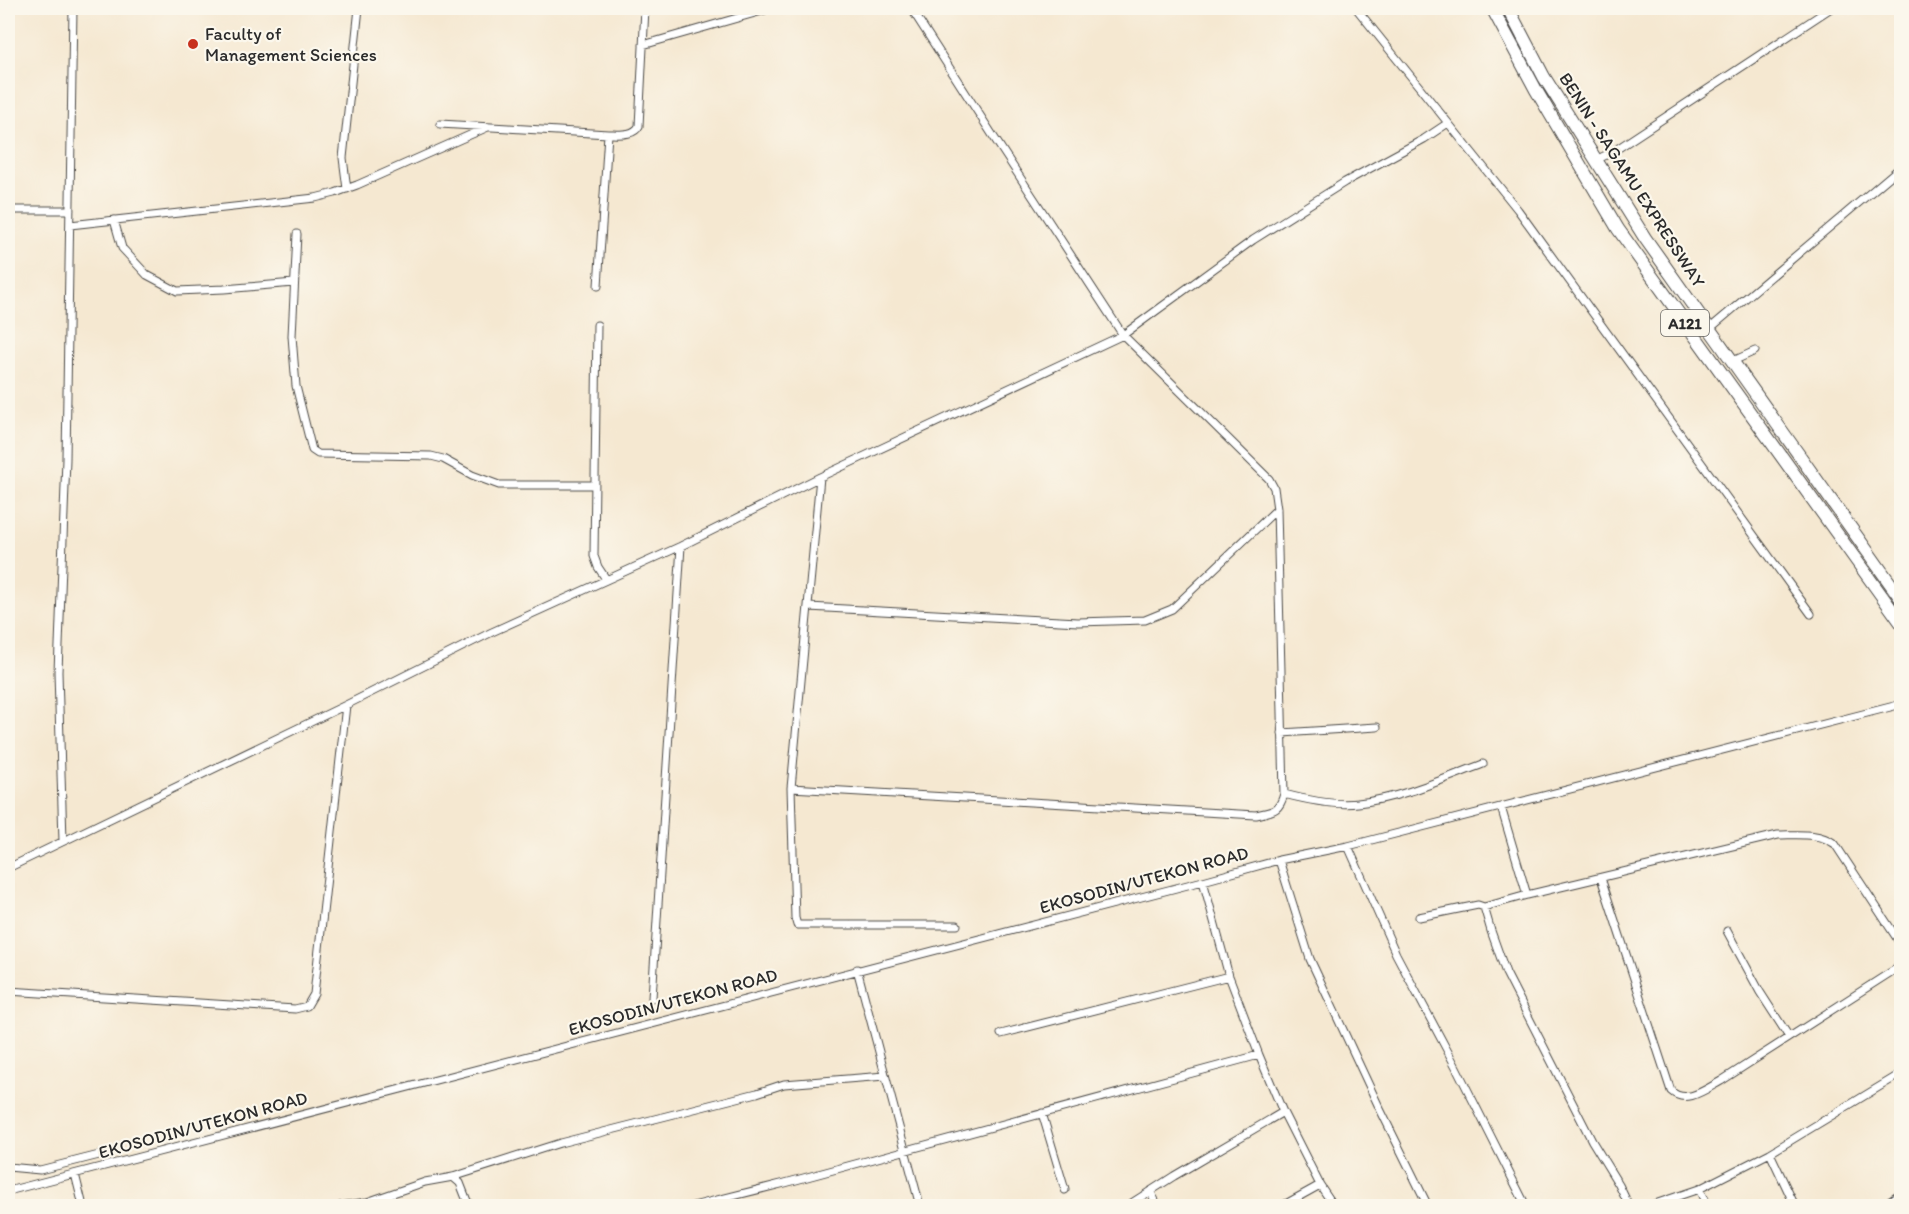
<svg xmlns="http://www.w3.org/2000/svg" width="1909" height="1214" font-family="Itim,sans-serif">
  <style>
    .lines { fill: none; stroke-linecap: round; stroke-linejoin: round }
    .street-casing { stroke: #494744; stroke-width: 9 }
    .highway-casing { stroke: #494744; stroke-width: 14 }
    .street { stroke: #fff; stroke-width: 7 }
    .highway { stroke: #fff; stroke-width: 12 }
    .poi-dot { fill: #c8321e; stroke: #fbf7ec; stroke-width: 2 }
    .labels { text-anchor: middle; stroke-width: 4.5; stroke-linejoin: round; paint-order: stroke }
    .shield { fill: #fbf7ec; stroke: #696865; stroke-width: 1.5 }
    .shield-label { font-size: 16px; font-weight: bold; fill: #2b2b2b }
    .poi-label { font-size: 18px; fill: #2b2b2b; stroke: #fbf7ec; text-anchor: start }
    .street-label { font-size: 18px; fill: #2b2b2b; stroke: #fbf7ec }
  </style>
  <rect width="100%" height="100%" fill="#fbf7ec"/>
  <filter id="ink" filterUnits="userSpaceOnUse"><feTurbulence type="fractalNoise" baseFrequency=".0167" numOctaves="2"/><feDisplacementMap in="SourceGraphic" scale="12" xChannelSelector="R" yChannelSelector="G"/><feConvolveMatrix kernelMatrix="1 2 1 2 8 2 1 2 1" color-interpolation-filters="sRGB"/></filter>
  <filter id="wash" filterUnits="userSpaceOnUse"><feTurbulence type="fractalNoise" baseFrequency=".008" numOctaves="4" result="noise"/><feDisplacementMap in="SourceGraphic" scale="24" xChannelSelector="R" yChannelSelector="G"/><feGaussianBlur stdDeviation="1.35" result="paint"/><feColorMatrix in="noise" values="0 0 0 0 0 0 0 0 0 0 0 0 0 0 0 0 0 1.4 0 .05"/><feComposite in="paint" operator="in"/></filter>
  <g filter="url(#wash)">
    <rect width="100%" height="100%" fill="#f5e8d1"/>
  </g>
  <g filter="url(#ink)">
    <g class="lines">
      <defs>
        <path id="street" d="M 1356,8 L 1518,210 L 1811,614
          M 643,45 L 772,8
          M 440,124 L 608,134 C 619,134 634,136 639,126 L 645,8
          M 1596,160 L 1614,151 L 1831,8
          M 347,189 L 343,158 L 359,8
          M 8,210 L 70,210
          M 114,220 L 122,248 L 147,275 L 177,291 L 224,289 L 294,283
          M 70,225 L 315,198 L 335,193 L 357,185 L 488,127
          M 297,234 L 292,336 L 296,386 L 312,450 L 318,454 L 431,456 L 443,459 L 472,475 L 499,485 L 594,485
          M 598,286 L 608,134
          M 597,325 L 594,556 L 598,567 L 606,579
          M 1708,330 L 1902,166
          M 1731,362 L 1755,351
          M 820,477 L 791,788 L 795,918 L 797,925 L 957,925
          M 809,607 L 1078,622 L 1145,620 L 1172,609 L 1277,509
          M 1282,733 L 1377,727
          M 791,788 L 1256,815 C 1273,811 1279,812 1284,794 L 1277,509 L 1274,488 L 1269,479 L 1123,335 L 997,142 L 911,8
          M 1284,794 C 1307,800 1334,806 1358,803 C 1402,798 1443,779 1483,764
          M 63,841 L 58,672 L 66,459 L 73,8
          M 1348,846 L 1396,954 L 1456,1067 L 1526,1206
          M 1279,860 L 1310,959 L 1380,1109 L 1428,1206
          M 8,868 L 346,705 L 492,632 L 681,546 L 820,477 L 1123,335 L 1253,240 L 1345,182 L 1424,139 L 1448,123
          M 1601,878 L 1671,1091 C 1686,1105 1706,1089 1721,1081 L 1902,965
          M 1203,881 L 1229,976 L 1259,1055 L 1283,1112 L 1320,1185 L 1334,1206
          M 1527,895 L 1778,835 C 1798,835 1818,832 1835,844 L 1902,946
          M 1484,907 L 1491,931 L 1506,973 L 1592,1141 L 1619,1185 L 1629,1206
          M 1419,917 L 1478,905 L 1484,907 L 1527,895 L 1501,807
          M 1727,931 L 1760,992 L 1789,1037
          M 857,969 L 920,1206
          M 8,991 L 295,1009 L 307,1006 L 314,994 L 346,705
          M 652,998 L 681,546
          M 1001,1034 L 1229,976
          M 1042,1113 L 1065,1190
          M 1770,1153 L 1795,1206
          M 8,1167 L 40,1170 L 107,1153
          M 75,1174 L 83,1206
          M 453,1177 L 460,1183 L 469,1206
          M 1699,1189 L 1707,1206
          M 8,1191 L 1203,881 L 1279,860 L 1348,846 L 1902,704
          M 1150,1191 L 1158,1206
          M 340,1206 L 367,1202 L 425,1182 L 453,1177 L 560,1143 L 757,1093 L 784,1084 L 885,1076
          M 693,1206 L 785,1183 L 1259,1055
          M 1127,1206 L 1174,1176 L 1283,1112
          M 1282,1206 L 1320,1185
          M 1649,1206 L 1699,1189 L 1770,1153 L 1902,1073
          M 1882,1206 L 1902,1192"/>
        <path id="highway" d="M 1492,8 L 1536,90 L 1618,229 L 1902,624
          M 1508,8 L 1544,77 L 1645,238 L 1902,600"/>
      </defs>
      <!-- street casing -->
      <use href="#street" class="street-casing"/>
      <!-- highway casing -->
      <use href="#highway" class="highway-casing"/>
      <!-- street -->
      <use href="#street" class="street"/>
      <!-- highway -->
      <use href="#highway" class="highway"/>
    </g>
  </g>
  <!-- markers -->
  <circle class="poi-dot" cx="193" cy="44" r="6"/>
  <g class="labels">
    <!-- shield labels -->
    <rect class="shield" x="1661" y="310" width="48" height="26" rx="4.5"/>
    <g class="shield-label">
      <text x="1685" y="329">A121</text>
    </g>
    <!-- poi labels -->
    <g class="poi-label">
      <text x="205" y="40">Faculty of<tspan x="205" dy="21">Management Sciences</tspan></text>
    </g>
    <!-- street labels -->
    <g class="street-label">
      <text transform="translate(1632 180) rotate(57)" y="6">BENIN - SAGAMU EXPRESSWAY</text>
      <text transform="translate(1144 880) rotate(-15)" y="6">EKOSODIN/UTEKON ROAD</text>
      <text transform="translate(673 1002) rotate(-15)" y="6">EKOSODIN/UTEKON ROAD</text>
      <text transform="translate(203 1125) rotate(-15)" y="6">EKOSODIN/UTEKON ROAD</text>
    </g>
  </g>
  <!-- margin -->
  <rect width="1909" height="1214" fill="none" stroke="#fbf7ec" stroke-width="30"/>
</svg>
